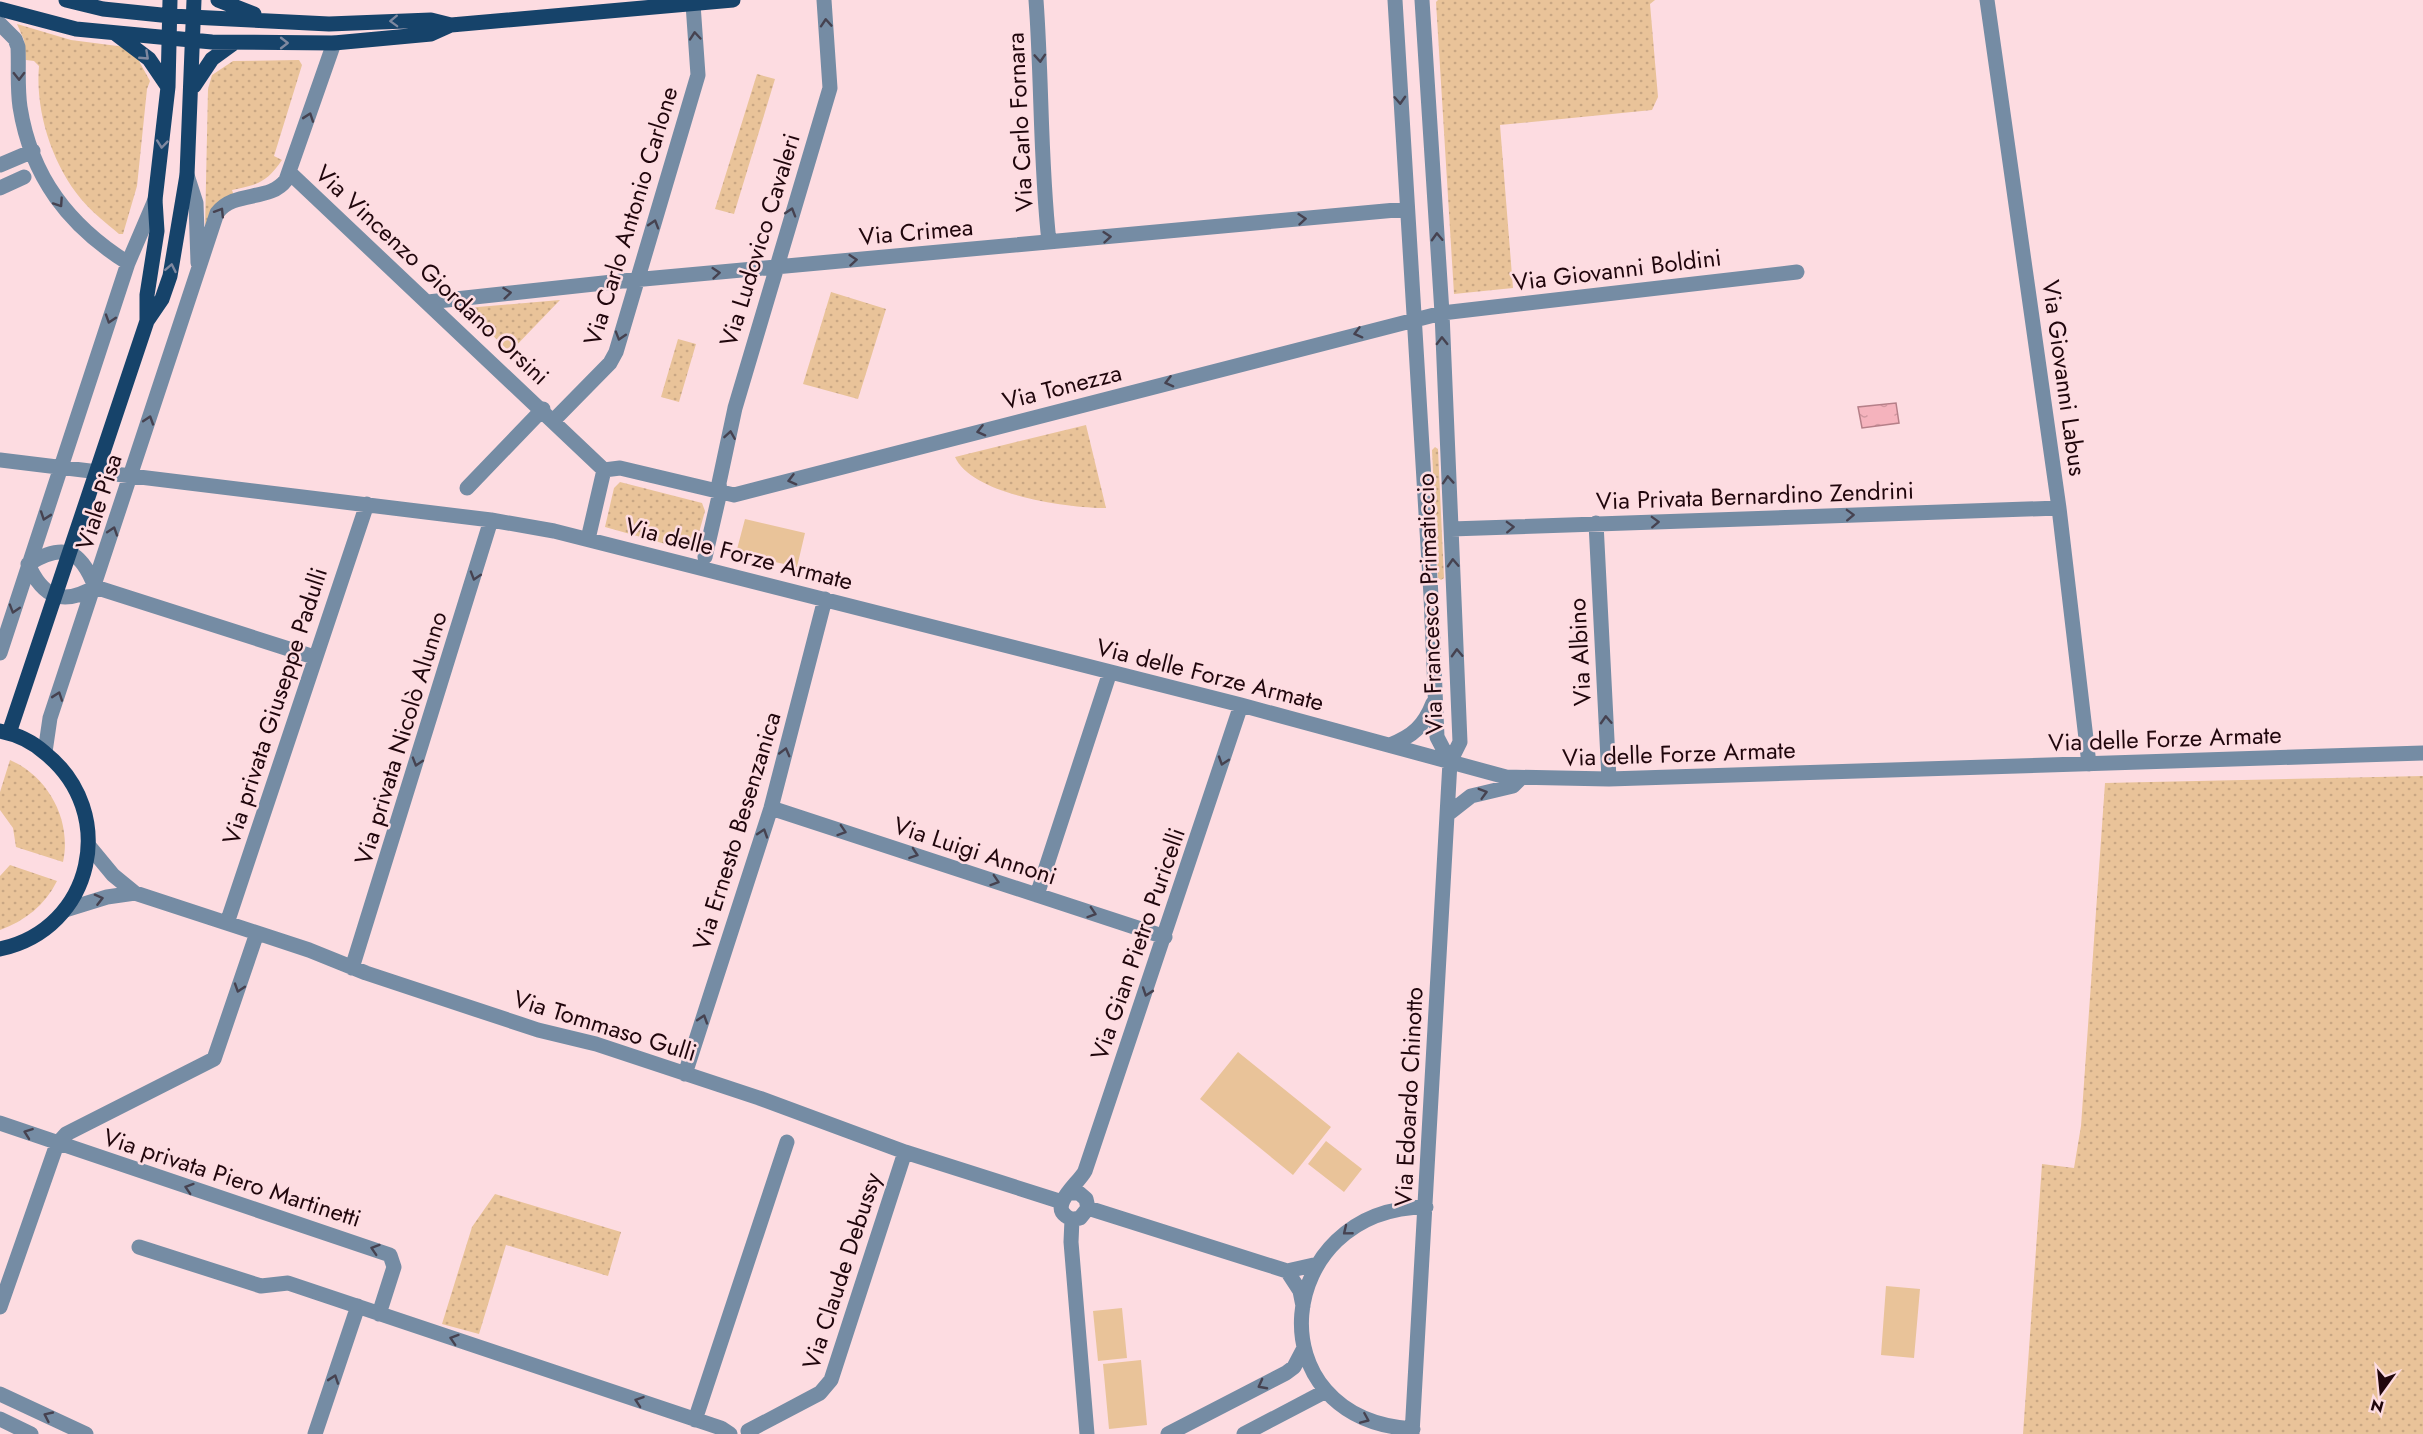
<svg xmlns="http://www.w3.org/2000/svg" width="2423" height="1434" font-family="Jost,sans-serif">
  <style>
    .grass { fill: url(#grass-dots) }
    .garden { fill: #e9c399 }
    .water { fill: url(#water-ripples); stroke: #b57f88; stroke-width: 1.5 }
    .lines { fill: none; stroke-linecap: round; stroke-linejoin: round }
    .minor { stroke: #758ca4; stroke-width: 15 }
    .major { stroke: #16436a; stroke-width: 15 }
    .oneway { stroke: #7e88a0 }
    .oneway2 { stroke: #464250 }
    .labels { text-anchor: middle; stroke-width: 5; stroke-linejoin: round; paint-order: stroke }
    .street-label { font-size: 24px; fill: #20060c; stroke: #fddce1 }
  </style>
  <defs>
    <pattern id="grass-dots" width="8" height="8" patternUnits="userSpaceOnUse" patternTransform="scale(1.5)"><rect width="8" height="8" fill="#e9c399"/><path d="M2 2h.1M6 6h.1" fill="none" stroke="#c8a683" stroke-width="1.8" stroke-linecap="round"/></pattern>
    <pattern id="water-ripples" width="26" height="14" patternUnits="userSpaceOnUse" patternTransform="scale(1.5)"><rect width="26" height="14" fill="#f5b3bd"/><path d="M2 4q2-2 4 0t4 0M15 11q2-2 4 0t4 0" fill="none" stroke="#d298a1"/></pattern>
  </defs>
  <rect width="100%" height="100%" fill="#fddce1"/>
  <!-- grass -->
  <path class="grass" d="M 1438,0 L 1655,0 L 1650,4 L 1658,97 L 1652,110 L 1500,125 L 1513,288 L 1454,294 L 1436,2 Z
    M 17,24 L 71,40 L 133,48 L 143,56 L 139,61 L 150,81 L 147,89 L 137,186 L 123,234 L 119,234 C 106,223 92,212 81,199 C 52,164 35,111 39,66 L 34,61 L 26,60 L 24,40 Z
    M 299,60 L 302,65 L 274,156 L 282,160 C 267,182 258,185 232,190 L 234,196 L 205,229 L 208,89 L 212,75 L 233,61 Z
    M 757,74 L 775,79 L 734,214 L 715,209 Z
    M 831,292 L 886,309 L 858,399 L 803,384 Z
    M 560,300 L 510,352 L 466,310 L 466,308 Z
    M 678,339 L 696,344 L 679,402 L 661,397 Z
    M 1086,425 L 1106,508 C 1068,508 972,495 955,457 Z
    M 1435,447 L 1438,449 L 1444,578 L 1441,580 L 1438,578 L 1432,450 Z
    M 620,482 L 702,503 L 705,511 L 695,547 L 687,550 L 605,527 L 614,488 Z
    M 10,760 C 49,777 72,821 63,862 L 16,847 L 13,828 L 0,810 L 0,792 Z
    M 2423,776 L 2423,1434 L 2023,1434 L 2042,1164 L 2074,1168 L 2081,1126 L 2105,783 Z
    M 10,865 L 57,881 C 45,905 25,921 0,930 L 0,876 Z
    M 495,1194 L 621,1232 L 608,1276 L 506,1245 L 479,1334 L 442,1324 L 472,1227 Z"/>
  <!-- garden -->
  <path class="garden" d="M 745,519 L 805,533 L 797,567 L 736,553 Z
    M 1238,1052 L 1331,1127 L 1293,1175 L 1200,1099 Z
    M 1326,1141 L 1362,1169 L 1344,1192 L 1308,1164 Z
    M 1886,1286 L 1920,1289 L 1914,1358 L 1881,1355 Z
    M 1122,1308 L 1127,1358 L 1098,1361 L 1093,1311 Z
    M 1141,1360 L 1147,1425 L 1109,1429 L 1103,1364 Z"/>
  <!-- water -->
  <path class="water" d="M 1896,403 L 1899,423 L 1862,428 L 1858,407 Z"/>
  <g class="lines">
    <!-- minor -->
    <path class="minor" d="M 1036,0 C 1042,81 1040,161 1049,242
      M 1395,0 L 1431,596 L 1437,737 L 1450,762
      M 1987,0 L 2059,508 L 2089,764
      M 0,24 L 15,39 L 18,47 C 19,67 17,87 20,107 C 31,177 69,226 128,263
      M 0,165 L 33,151
      M 290,173 L 604,470
      M 187,175 L 196,203 L 198,263
      M 0,188 L 24,177
      M 428,302 L 622,281 L 1407,209
      M 554,420 L 610,363 L 616,352 L 698,75 L 693,4
      M 0,460 L 491,520 L 554,531 L 1241,705 L 1506,777 L 1609,779 L 2423,753
      M 604,470 L 620,468 L 734,495 L 1442,313 L 1797,272
      M 467,488 L 543,409
      M 1596,523 L 1609,779
      M 1451,529 L 2059,508
      M 588,539 L 604,470
      M 705,557 L 720,492 L 719,483 L 735,408 L 830,88 L 824,0
      M 28,564 C 63,543 80,548 95,587
      M 28,564 C 43,598 63,606 95,587
      M 95,587 L 314,657
      M 0,653 L 128,263 L 155,200
      M 1390,745 C 1413,736 1424,726 1433,703
      M 45,752 L 50,718 L 217,213 C 234,190 270,202 286,180 L 334,43
      M 771,808 L 1165,937
      M 1448,814 L 1471,796 L 1513,786 L 1520,779
      M 89,846 L 113,875 L 135,893 L 309,950 L 366,973 L 538,1030 L 596,1044 L 759,1098 L 905,1152 L 1062,1202
      M 1037,895 L 1110,672
      M 65,910 L 107,897 L 135,893
      M 227,923 L 367,504
      M 352,968 L 491,520
      M 685,1074 L 771,808 L 825,599
      M 0,1123 L 390,1255 L 394,1267 L 379,1314
      M 1069,1193 L 1079,1193 L 1086,1199 L 1088,1208 L 1080,1218 C 1075,1219 1071,1220 1066,1216 C 1050,1204 1079,1183 1085,1171 L 1241,705
      M 1088,1208 L 1287,1271 L 1318,1264
      M 1072,1219 L 1071,1242 L 1087,1434
      M 139,1247 L 261,1286 L 288,1283 L 721,1428 L 730,1434
      M 1287,1271 L 1300,1291 L 1303,1306
      M 0,1307 L 57,1144 L 66,1134 L 214,1059 L 257,933
      M 0,1394 L 86,1434
      M 0,1419 L 31,1434
      M 695,1420 L 787,1142
      M 1413,1429 C 1252,1419 1273,1208 1426,1207
      M 748,1431 L 820,1393 L 831,1380 L 905,1152
      M 315,1434 L 358,1306
      M 1168,1434 L 1286,1373 L 1294,1367 L 1304,1348
      M 1244,1434 L 1326,1391
      M 1412,1434 L 1450,762 L 1460,742 L 1442,313 L 1422,0"/>
    <!-- major -->
    <path class="major" d="M 66,0 L 103,9 L 171,16 L 329,24 L 431,20 L 451,25 L 733,0
      M 218,0 L 254,14
      M 0,9 L 76,29 L 212,42 L 334,43 L 431,34 L 451,25
      M 116,34 L 149,59 L 168,87
      M 194,86 L 212,59 L 234,43
      M 147,321 L 147,295 L 157,231 L 155,200 L 168,87 L 170,0
      M 0,731 C 16,734 33,742 45,753 C 119,812 94,929 0,949
      M 9,733 L 147,321 L 162,299 L 170,276 L 187,175 L 194,0"/>
  </g>
  <!-- one-way arrows -->
  <defs><path id="oneway-chevron" d="M-2-3.5L2.5 0L-2 3.5" fill="none" stroke-width="1.6" stroke-linecap="round" stroke-linejoin="round" transform="scale(1.5)"/></defs>
  <g class="oneway">
    <use href="#oneway-chevron" transform="translate(394 21) rotate(178)"/>
    <use href="#oneway-chevron" transform="translate(284 43)"/>
    <use href="#oneway-chevron" transform="translate(145 56) rotate(43)"/>
    <use href="#oneway-chevron" transform="translate(162 144) rotate(96)"/>
    <use href="#oneway-chevron" transform="translate(171 268) rotate(-79)"/>
  </g>
  <g class="oneway2">
    <use href="#oneway-chevron" transform="translate(826 23) rotate(-94)"/>
    <use href="#oneway-chevron" transform="translate(695 36) rotate(-95)"/>
    <use href="#oneway-chevron" transform="translate(1040 58) rotate(86)"/>
    <use href="#oneway-chevron" transform="translate(19 76) rotate(89)"/>
    <use href="#oneway-chevron" transform="translate(1400 100) rotate(87)"/>
    <use href="#oneway-chevron" transform="translate(309 117) rotate(-71)"/>
    <use href="#oneway-chevron" transform="translate(59 203) rotate(56)"/>
    <use href="#oneway-chevron" transform="translate(220 212) rotate(-58)"/>
    <use href="#oneway-chevron" transform="translate(791 212) rotate(-73)"/>
    <use href="#oneway-chevron" transform="translate(1302 219) rotate(-5)"/>
    <use href="#oneway-chevron" transform="translate(654 224) rotate(-73)"/>
    <use href="#oneway-chevron" transform="translate(1107 237) rotate(-5)"/>
    <use href="#oneway-chevron" transform="translate(1437 237) rotate(-92)"/>
    <use href="#oneway-chevron" transform="translate(853 260) rotate(-5)"/>
    <use href="#oneway-chevron" transform="translate(716 273) rotate(-5)"/>
    <use href="#oneway-chevron" transform="translate(507 293) rotate(-6)"/>
    <use href="#oneway-chevron" transform="translate(110 319) rotate(108)"/>
    <use href="#oneway-chevron" transform="translate(1358 333) rotate(165)"/>
    <use href="#oneway-chevron" transform="translate(620 336) rotate(107)"/>
    <use href="#oneway-chevron" transform="translate(1442 341) rotate(-91)"/>
    <use href="#oneway-chevron" transform="translate(1169 382) rotate(166)"/>
    <use href="#oneway-chevron" transform="translate(149 420) rotate(-72)"/>
    <use href="#oneway-chevron" transform="translate(981 431) rotate(166)"/>
    <use href="#oneway-chevron" transform="translate(730 435) rotate(-81)"/>
    <use href="#oneway-chevron" transform="translate(792 480) rotate(165)"/>
    <use href="#oneway-chevron" transform="translate(1448 480) rotate(-94)"/>
    <use href="#oneway-chevron" transform="translate(1850 515) rotate(-2)"/>
    <use href="#oneway-chevron" transform="translate(45 516) rotate(109)"/>
    <use href="#oneway-chevron" transform="translate(1655 522) rotate(-2)"/>
    <use href="#oneway-chevron" transform="translate(1510 527) rotate(-2)"/>
    <use href="#oneway-chevron" transform="translate(113 531) rotate(-72)"/>
    <use href="#oneway-chevron" transform="translate(1453 563) rotate(-93)"/>
    <use href="#oneway-chevron" transform="translate(475 576) rotate(107)"/>
    <use href="#oneway-chevron" transform="translate(14 609) rotate(107)"/>
    <use href="#oneway-chevron" transform="translate(1457 653) rotate(-92)"/>
    <use href="#oneway-chevron" transform="translate(58 696) rotate(-71)"/>
    <use href="#oneway-chevron" transform="translate(1606 720) rotate(-93)"/>
    <use href="#oneway-chevron" transform="translate(785 752) rotate(-75)"/>
    <use href="#oneway-chevron" transform="translate(1223 761) rotate(108)"/>
    <use href="#oneway-chevron" transform="translate(417 762) rotate(107)"/>
    <use href="#oneway-chevron" transform="translate(1483 793) rotate(-16)"/>
    <use href="#oneway-chevron" transform="translate(842 831) rotate(18)"/>
    <use href="#oneway-chevron" transform="translate(763 833) rotate(-72)"/>
    <use href="#oneway-chevron" transform="translate(914 854) rotate(19)"/>
    <use href="#oneway-chevron" transform="translate(995 881) rotate(18)"/>
    <use href="#oneway-chevron" transform="translate(99 899) rotate(-14)"/>
    <use href="#oneway-chevron" transform="translate(1092 913) rotate(18)"/>
    <use href="#oneway-chevron" transform="translate(239 988) rotate(108)"/>
    <use href="#oneway-chevron" transform="translate(1147 992) rotate(109)"/>
    <use href="#oneway-chevron" transform="translate(703 1019) rotate(-72)"/>
    <use href="#oneway-chevron" transform="translate(28 1133) rotate(-160)"/>
    <use href="#oneway-chevron" transform="translate(189 1188) rotate(-162)"/>
    <use href="#oneway-chevron" transform="translate(1347 1231) rotate(141)"/>
    <use href="#oneway-chevron" transform="translate(375 1249) rotate(-162)"/>
    <use href="#oneway-chevron" transform="translate(454 1339) rotate(-162)"/>
    <use href="#oneway-chevron" transform="translate(334 1379) rotate(-71)"/>
    <use href="#oneway-chevron" transform="translate(1262 1385) rotate(152)"/>
    <use href="#oneway-chevron" transform="translate(639 1401) rotate(-161)"/>
    <use href="#oneway-chevron" transform="translate(48 1416) rotate(-155)"/>
    <use href="#oneway-chevron" transform="translate(1365 1419) rotate(23)"/>
  </g>
  <g class="labels">
    <!-- street labels -->
    <g class="street-label">
      <text transform="translate(1020 122) rotate(-93)" y="8">Via Carlo Fornara</text>
      <text transform="translate(631 216) rotate(-73)" y="8">Via Carlo Antonio Carlone</text>
      <text transform="translate(916 232) rotate(-5)" y="8">Via Crimea</text>
      <text transform="translate(760 240) rotate(-73)" y="8">Via Ludovico Cavaleri</text>
      <text transform="translate(1617 270) rotate(-7)" y="8">Via Giovanni Boldini</text>
      <text transform="translate(432 275) rotate(43)" y="8">Via Vincenzo Giordano Orsini</text>
      <text transform="translate(2064 378) rotate(82)" y="8">Via Giovanni Labus</text>
      <text transform="translate(1062 387) rotate(-14)" y="8">Via Tonezza</text>
      <text transform="translate(1755 496) rotate(-2)" y="8">Via Privata Bernardino Zendrini</text>
      <text transform="translate(99 502) rotate(-72)" y="8">Viale Pisa</text>
      <text transform="translate(739 554) rotate(14)" y="8">Via delle Forze Armate</text>
      <text transform="translate(1430 604) rotate(-92)" y="8">Via Francesco Primaticcio</text>
      <text transform="translate(1580 652) rotate(-93)" y="8">Via Albino</text>
      <text transform="translate(1210 675) rotate(14)" y="8">Via delle Forze Armate</text>
      <text transform="translate(275 706) rotate(-72)" y="8">Via privata Giuseppe Padulli</text>
      <text transform="translate(401 738) rotate(-73)" y="8">Via privata Nicolò Alunno</text>
      <text transform="translate(2165 739) rotate(-2)" y="8">Via delle Forze Armate</text>
      <text transform="translate(1679 754) rotate(-2)" y="8">Via delle Forze Armate</text>
      <text transform="translate(737 831) rotate(-73)" y="8">Via Ernesto Besenzanica</text>
      <text transform="translate(975 851) rotate(18)" y="8">Via Luigi Annoni</text>
      <text transform="translate(1138 944) rotate(-71)" y="8">Via Gian Pietro Puricelli</text>
      <text transform="translate(605 1026) rotate(17)" y="8">Via Tommaso Gulli</text>
      <text transform="translate(1409 1097) rotate(-87)" y="8">Via Edoardo Chinotto</text>
      <text transform="translate(232 1178) rotate(18)" y="8">Via privata Piero Martinetti</text>
      <text transform="translate(842 1271) rotate(-72)" y="8">Via Claude Debussy</text>
    </g>
  </g>
  <!-- north arrow -->
  <g transform="translate(2381 1392) rotate(195)" stroke="#fddce1" stroke-width="4.5" paint-order="stroke">
  <path d="M0-4.5L10 22L0 15L-10 22Z" fill="#20060c"/>
  <text y="-9" font-size="16" font-weight="bold" text-anchor="middle" fill="#20060c">N</text>
  </g>
</svg>
